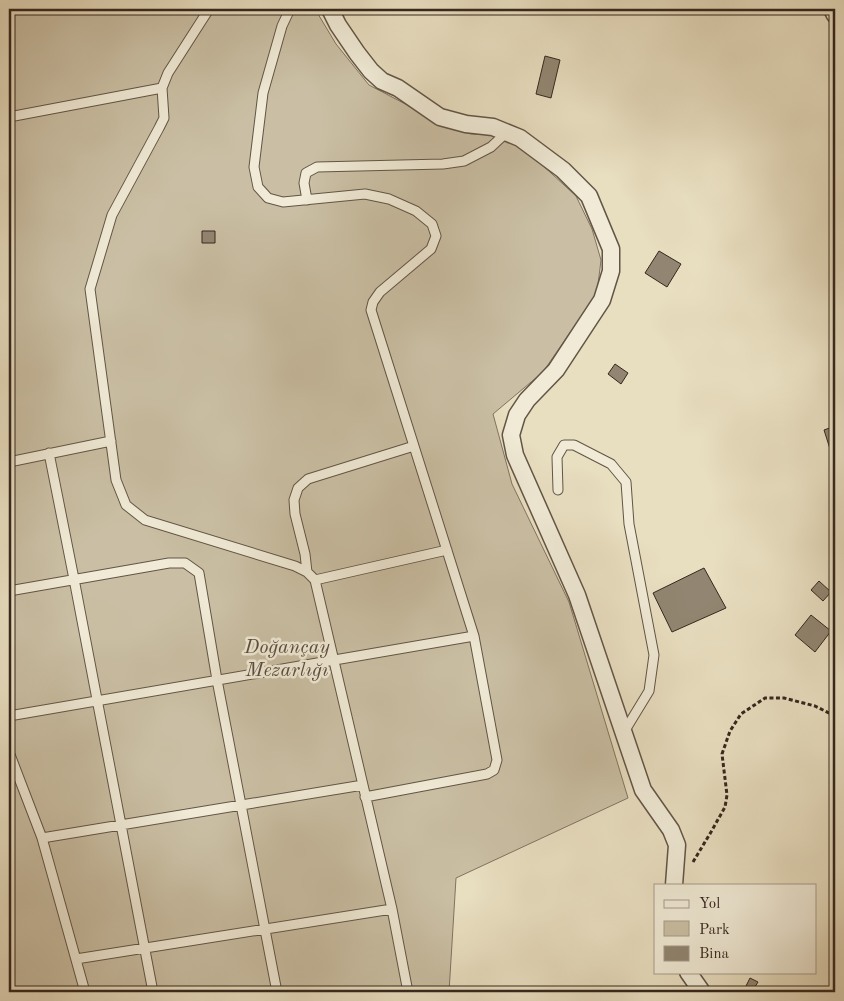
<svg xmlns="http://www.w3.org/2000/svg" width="844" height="1001" font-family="'Old Standard TT',serif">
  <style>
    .green { fill: #cabfa4; stroke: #807361 }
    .building { fill: #928672; stroke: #35271e }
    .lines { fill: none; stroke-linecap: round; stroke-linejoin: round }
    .lane-casing { stroke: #625546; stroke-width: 11 }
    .street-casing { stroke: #625546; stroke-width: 19 }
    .path { stroke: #35271e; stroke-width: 3; stroke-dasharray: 4 2.5; stroke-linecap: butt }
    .lane { stroke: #f0ead6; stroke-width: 9 }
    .street { stroke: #f0ead6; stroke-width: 16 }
    .labels { text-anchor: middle; stroke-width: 5; stroke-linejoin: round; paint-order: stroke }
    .park-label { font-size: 20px; font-style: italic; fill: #5a4d40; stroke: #f0ead6 }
  </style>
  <rect width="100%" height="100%" fill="#e8dec0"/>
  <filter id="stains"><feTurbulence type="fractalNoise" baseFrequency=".004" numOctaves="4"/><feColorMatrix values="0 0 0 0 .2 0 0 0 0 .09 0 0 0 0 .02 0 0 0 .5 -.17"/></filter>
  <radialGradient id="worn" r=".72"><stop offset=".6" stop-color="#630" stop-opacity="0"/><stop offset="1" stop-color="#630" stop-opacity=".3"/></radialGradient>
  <!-- green -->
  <path class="green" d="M 9,9 L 315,9 L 336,44 L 369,85 L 411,107 L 444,127 L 471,134 L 494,135 L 516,144 L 527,151 L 576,196 L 592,229 L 601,260 L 597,293 L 543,372 L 493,414 L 512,484 L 569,602 L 628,798 L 456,878 L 449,992 L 9,992 Z"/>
  <!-- building -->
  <path class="building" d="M 545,56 L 560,60 L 551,98 L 536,94 Z
    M 202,231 L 215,231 L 215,243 L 202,243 Z
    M 659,251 L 681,264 L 667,287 L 645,273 Z
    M 615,364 L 628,373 L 621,384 L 608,374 Z
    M 835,426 L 835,450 L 831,452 L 824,430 Z
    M 704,568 L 726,608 L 672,632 L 653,593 Z
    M 819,581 L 831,592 L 823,601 L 811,590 Z
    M 811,615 L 831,631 L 815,652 L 795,635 Z
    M 750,978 L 758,982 L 753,990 L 746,986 Z"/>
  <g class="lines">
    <defs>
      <path id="lane" d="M 209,9 L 168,73 L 162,88 L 164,118 L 159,128 L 112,215 L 90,289 L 116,480 L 126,505 L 145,520 L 295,566 L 307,572 L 315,580 L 392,909 L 408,992
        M 290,9 L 282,26 L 263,93 L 254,167 L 258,187 L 268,198 L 283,202 L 365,194 L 389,199 L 416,211 L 432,224 L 436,236 L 431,249 L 380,292 L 373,302 L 371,310 L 474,636 L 497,760 L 494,770 L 487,774 L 365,797
        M 9,117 L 162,88
        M 307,200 L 304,183 L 306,173 L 317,167 L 443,164 L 464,161 L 491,147 L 507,132
        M 49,453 L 74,579 L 153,992
        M 9,462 L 111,441
        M 558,490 L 557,457 L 564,445 L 574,445 L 611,464 L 626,482 L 629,524 L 654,655 L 649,691 L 624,732
        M 307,572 L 305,554 L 295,514 L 294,500 L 298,488 L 308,479 L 414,446
        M 315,580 L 447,550
        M 9,591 L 169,563 L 185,563 L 199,573 L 217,680 L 277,992
        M 9,716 L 474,636
        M 9,752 L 42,838 L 85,992
        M 42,838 L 363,785
        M 76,959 L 392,909"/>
      <path id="street" d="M 330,9 L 338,25 L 357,53 L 371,71 L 382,81 L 398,88 L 440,117 L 466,124 L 493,127 L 520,138 L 563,170 L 589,196 L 611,249 L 611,271 L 602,300 L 556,370 L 527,400 L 517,415 L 511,435 L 515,455 L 577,595 L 643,790 L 671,830 L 677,845 L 674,885
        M 832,9 L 835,15
        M 688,972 L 702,992"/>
    </defs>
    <!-- lane casing -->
    <use href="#lane" class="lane-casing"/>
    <!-- street casing -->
    <use href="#street" class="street-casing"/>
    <!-- path -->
    <path class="path" d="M 693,862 L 711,832 L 725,807 L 727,795 L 722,754 L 730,731 L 741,714 L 765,698 L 784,698 L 815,706 L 835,716"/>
    <!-- lane -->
    <use href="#lane" class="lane"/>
    <!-- street -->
    <use href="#street" class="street"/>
  </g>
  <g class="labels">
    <!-- park labels -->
    <g class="park-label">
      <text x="287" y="653">Doğançay<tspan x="287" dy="23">Mezarlığı</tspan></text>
    </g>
  </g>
  <!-- margin -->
  <rect width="844" height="1001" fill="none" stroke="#e8dec0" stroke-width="30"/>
  <rect x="10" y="10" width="824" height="981" fill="none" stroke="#35271e" stroke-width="2.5"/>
  <rect x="15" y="15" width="814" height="971" fill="none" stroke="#35271e"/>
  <!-- legend -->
  <rect x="654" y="884" width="162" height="90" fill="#f0ead6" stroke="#a59c8c"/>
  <rect x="664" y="900" width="25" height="8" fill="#f0ead6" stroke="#a59c8c"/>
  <text x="699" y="908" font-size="15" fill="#35271e">Yol</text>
  <rect x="664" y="921" width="25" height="15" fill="#cabfa4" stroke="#a59c8c"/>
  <text x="699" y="934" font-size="15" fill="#35271e">Park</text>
  <rect x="664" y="946" width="25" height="15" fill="#928672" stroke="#a59c8c"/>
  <text x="699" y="958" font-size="15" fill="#35271e">Bina</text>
  <rect width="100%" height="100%" filter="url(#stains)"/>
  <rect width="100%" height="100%" fill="url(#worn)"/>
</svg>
